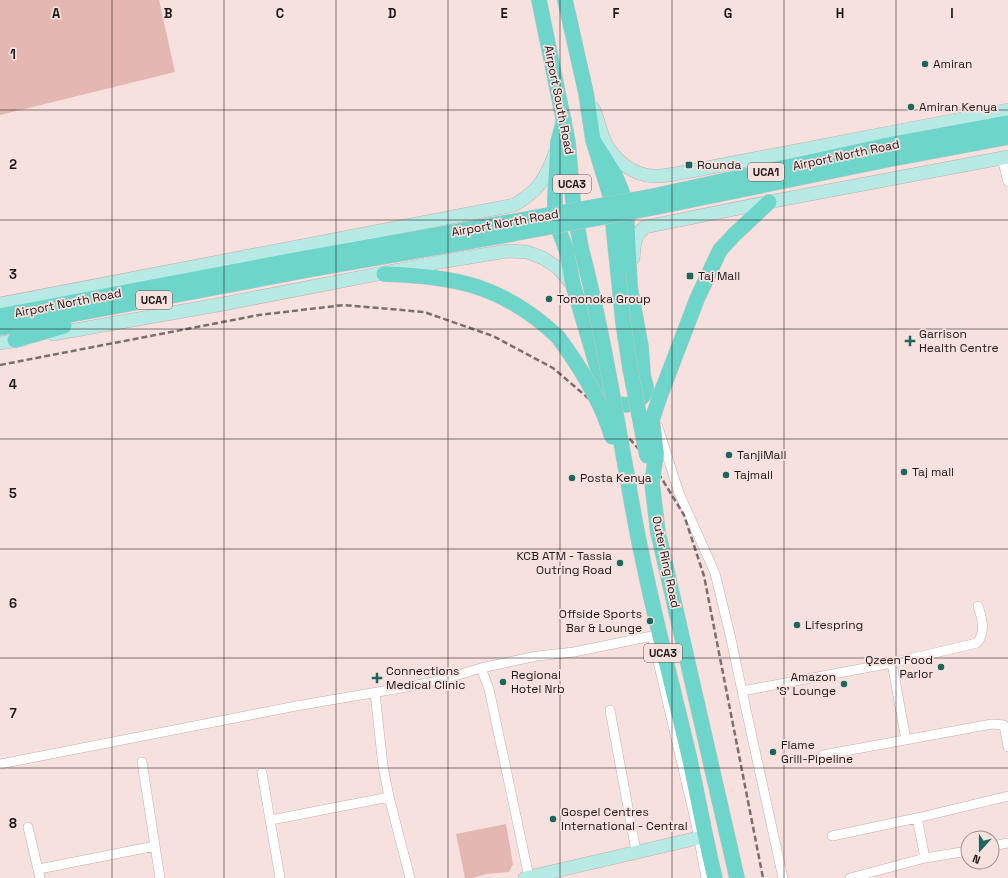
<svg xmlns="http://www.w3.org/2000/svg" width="1008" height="878" font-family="'Space Grotesk',sans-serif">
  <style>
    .green { fill: #e5b7b2 }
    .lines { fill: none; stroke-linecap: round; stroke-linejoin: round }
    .street-casing { stroke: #c4afad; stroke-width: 10 }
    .secondary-casing { stroke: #c4afad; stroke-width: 14 }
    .primary-casing { stroke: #c9c7c7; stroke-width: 16 }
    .street { stroke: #fff; stroke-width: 9 }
    .secondary { stroke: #b7eae5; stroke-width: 13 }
    .primary { stroke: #6ed5cb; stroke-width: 15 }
    .rail { stroke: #7b6e6c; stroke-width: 2.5; stroke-dasharray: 6 3; stroke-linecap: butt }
    .primary-bridge-casing { stroke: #c9c7c7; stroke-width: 16; stroke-linecap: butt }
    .primary-bridge { stroke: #6ed5cb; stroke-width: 15 }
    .grid { fill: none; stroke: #1e1716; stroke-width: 1; stroke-opacity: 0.55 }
    .poi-dot { fill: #1d665d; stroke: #f6e1de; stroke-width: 1.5 }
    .labels { text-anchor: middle; stroke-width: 3.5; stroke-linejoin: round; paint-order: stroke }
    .shield { fill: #f6e1de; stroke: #5f5452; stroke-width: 1 }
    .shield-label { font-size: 11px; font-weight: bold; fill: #1e1716 }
    .poi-label { font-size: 12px; fill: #1e1716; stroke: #f6e1de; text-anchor: start }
    .street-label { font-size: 12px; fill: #1e1716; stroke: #f6e1de }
    .grid-label { font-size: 13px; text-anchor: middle; font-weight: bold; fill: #1e1716; stroke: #f6e1de; stroke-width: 3.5; stroke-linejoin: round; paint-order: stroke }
  </style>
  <rect width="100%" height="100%" fill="#f6e1de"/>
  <!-- green -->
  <path class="green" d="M 0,0 L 159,0 L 175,72 L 0,115 Z
    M 506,824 L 513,864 L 509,872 L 486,874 L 473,878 L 465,878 L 456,834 Z"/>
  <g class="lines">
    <defs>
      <path id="street" d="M 1002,158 L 1008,182
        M 658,427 L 679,493 L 715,573 L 731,639 L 742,691
        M 892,663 L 906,740
        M 481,668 L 489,689 L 529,877
        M 375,693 L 383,766 L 389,797 L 410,878
        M 610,710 L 636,851
        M 823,755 L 992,724 L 1004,725 L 1008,747
        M 142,762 L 160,878
        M 0,764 L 296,706 L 401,688 L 438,681 L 481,668 L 537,656 L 574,652 L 652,636 L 696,824 L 706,878
        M 262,773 L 280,878
        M 271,820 L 389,797
        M 28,827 L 40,878
        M 832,836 L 917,818
        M 992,846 L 1008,843
        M 925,858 L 917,818 L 1008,796
        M 39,869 L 155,846
        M 783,878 L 742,691 L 892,663 L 977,643 C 986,632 982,618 978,606
        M 850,878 L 925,858 L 968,851"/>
      <path id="secondary" d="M 593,108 C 598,119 600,131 605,142 C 615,161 635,177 657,176 C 668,176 680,173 691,171 L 1008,110
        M 633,258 C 635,244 633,237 645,227 L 769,202 L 1008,157
        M 0,304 L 514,205 C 537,192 547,178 555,153
        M 53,334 L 223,304 L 440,262 L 507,251 L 527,252 L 543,258 L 558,268 L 573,285
        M 0,343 L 24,339
        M 525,878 L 698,838"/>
      <path id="primary" d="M 539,0 L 568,142 L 573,201 L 581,248
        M 565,0 L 586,93 L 593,140 L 610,195 L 618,272
        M 564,120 L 558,142 L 555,198 L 555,206 L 560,233 L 567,252 L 573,285 L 606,397 C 621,409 636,407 647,391 L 643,375 L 641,347 L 630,287 L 626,206 L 622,192 L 615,175 L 593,140
        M 649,197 L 883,146 L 1008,123
        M 652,208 L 886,160 L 1008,137
        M 712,267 L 720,250 L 734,235 L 769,202
        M 384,274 C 456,276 504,286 558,337
        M 0,316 L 305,258 L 510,222
        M 0,328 L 308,270 L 512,234
        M 15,340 L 64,326
        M 627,475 C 642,570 667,663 689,756 C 698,797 705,838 715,878
        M 652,483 L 658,532 L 737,878"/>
    </defs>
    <!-- street casing -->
    <use href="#street" class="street-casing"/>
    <!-- secondary casing -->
    <use href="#secondary" class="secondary-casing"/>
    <!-- primary casing -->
    <use href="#primary" class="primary-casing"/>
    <!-- street -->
    <use href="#street" class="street"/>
    <!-- secondary -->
    <use href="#secondary" class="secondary"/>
    <!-- primary -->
    <use href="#primary" class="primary"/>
    <!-- rail -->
    <path class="rail" d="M 0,365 L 259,315 L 344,305 L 424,312 L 493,336 L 553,368 L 608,415 L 654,466 L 684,515 L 704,576 L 763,878"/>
    <defs>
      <path id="primary-bridge" d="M 510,222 L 649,197
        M 512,234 L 652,208
        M 581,248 C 601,323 613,399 627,475
        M 618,272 L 623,322 L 630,368 L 647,456
        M 558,337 C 581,368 601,400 612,437
        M 652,483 L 656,454 L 652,420 L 660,396 L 697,299 L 712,267"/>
    </defs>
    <!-- primary-bridge casing -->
    <use href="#primary-bridge" class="primary-bridge-casing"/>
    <!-- primary-bridge -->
    <use href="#primary-bridge" class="primary-bridge"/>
  </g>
  <!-- grid -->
  <path class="grid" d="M 112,0 L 112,878M 224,0 L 224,878M 336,0 L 336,878M 448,0 L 448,878M 560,0 L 560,878M 672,0 L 672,878M 784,0 L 784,878M 896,0 L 896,878M 0,110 L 1008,110M 0,220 L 1008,220M 0,329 L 1008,329M 0,439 L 1008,439M 0,549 L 1008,549M 0,658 L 1008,658M 0,768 L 1008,768"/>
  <!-- markers -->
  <g class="poi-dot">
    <circle cx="925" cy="64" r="4"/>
    <circle cx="911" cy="107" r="4"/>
    <rect x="685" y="161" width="8" height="8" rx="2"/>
    <rect x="686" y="272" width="8" height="8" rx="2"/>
    <circle cx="549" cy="299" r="4"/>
    <path d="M908 335h4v4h4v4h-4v4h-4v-4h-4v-4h4z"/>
    <circle cx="729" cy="455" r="4"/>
    <circle cx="904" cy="472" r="4"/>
    <circle cx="726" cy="475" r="4"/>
    <circle cx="572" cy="478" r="4"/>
    <circle cx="620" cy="563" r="4"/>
    <circle cx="650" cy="621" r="4"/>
    <circle cx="797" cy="625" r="4"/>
    <circle cx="941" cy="667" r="4"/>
    <path d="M375 672h4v4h4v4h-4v4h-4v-4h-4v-4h4z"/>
    <circle cx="503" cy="682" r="4"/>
    <circle cx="844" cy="684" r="4"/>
    <circle cx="773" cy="752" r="4"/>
    <circle cx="553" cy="819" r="4"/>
  </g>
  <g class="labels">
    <!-- shield labels -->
    <g class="shield">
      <rect x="748" y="163" width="36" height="18" rx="3"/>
      <rect x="553" y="175" width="38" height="18" rx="3"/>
      <rect x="136" y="291" width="36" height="18" rx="3"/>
      <rect x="644" y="644" width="38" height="18" rx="3"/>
    </g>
    <g class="shield-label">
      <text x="766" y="176">UCA1</text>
      <text x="572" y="188">UCA3</text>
      <text x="154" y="304">UCA1</text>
      <text x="663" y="657">UCA3</text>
    </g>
    <!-- poi labels -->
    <g class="poi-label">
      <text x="933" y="68">Amiran</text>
      <text x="919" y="111">Amiran Kenya</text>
      <text x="697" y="169">Rounda</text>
      <text x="698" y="280">Taj Mall</text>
      <text x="557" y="303">Tononoka Group</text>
      <text x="919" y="338">Garrison<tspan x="919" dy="14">Health Centre</tspan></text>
      <text x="737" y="459">TanjiMall</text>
      <text x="912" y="476">Taj mall</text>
      <text x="734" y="479">Tajmall</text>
      <text x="580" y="482">Posta Kenya</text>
      <text x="612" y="560" text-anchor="end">KCB ATM - Tassia<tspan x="612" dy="14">Outring Road</tspan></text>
      <text x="642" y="618" text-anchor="end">Offside Sports<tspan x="642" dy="14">Bar &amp; Lounge</tspan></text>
      <text x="805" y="629">Lifespring</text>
      <text x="933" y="664" text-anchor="end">Qzeen Food<tspan x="933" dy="14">Parlor</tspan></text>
      <text x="386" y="675">Connections<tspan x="386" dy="14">Medical Clinic</tspan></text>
      <text x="511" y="679">Regional<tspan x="511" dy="14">Hotel Nrb</tspan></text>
      <text x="836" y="681" text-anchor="end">Amazon<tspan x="836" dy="14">'S' Lounge</tspan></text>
      <text x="781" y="749">Flame<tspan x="781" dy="14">Grill-Pipeline</tspan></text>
      <text x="561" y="816">Gospel Centres<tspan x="561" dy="14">International - Central</tspan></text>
    </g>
    <!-- street labels -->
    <g class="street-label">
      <text transform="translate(559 100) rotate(79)" y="4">Airport South Road</text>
      <text transform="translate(846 155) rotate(-12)" y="4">Airport North Road</text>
      <text transform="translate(505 223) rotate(-10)" y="4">Airport North Road</text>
      <text transform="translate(68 303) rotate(-11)" y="4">Airport North Road</text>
      <text transform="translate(666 562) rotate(78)" y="4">Outer Ring Road</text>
    </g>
  </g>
  <g class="grid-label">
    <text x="56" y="18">A</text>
    <text x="168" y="18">B</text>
    <text x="280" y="18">C</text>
    <text x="392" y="18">D</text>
    <text x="504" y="18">E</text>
    <text x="616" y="18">F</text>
    <text x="728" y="18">G</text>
    <text x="840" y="18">H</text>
    <text x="952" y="18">I</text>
    <text x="13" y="59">1</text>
    <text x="13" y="169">2</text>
    <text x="13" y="279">3</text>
    <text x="13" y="389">4</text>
    <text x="13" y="498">5</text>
    <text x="13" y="608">6</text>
    <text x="13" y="718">7</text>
    <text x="13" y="828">8</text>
  </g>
  <!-- north arrow -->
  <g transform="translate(980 850) rotate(201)"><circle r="19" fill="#f6e1de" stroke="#a0908e"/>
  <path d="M0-3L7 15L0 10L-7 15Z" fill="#1d665d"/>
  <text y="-6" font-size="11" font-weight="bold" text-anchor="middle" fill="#1e1716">N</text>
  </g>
</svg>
